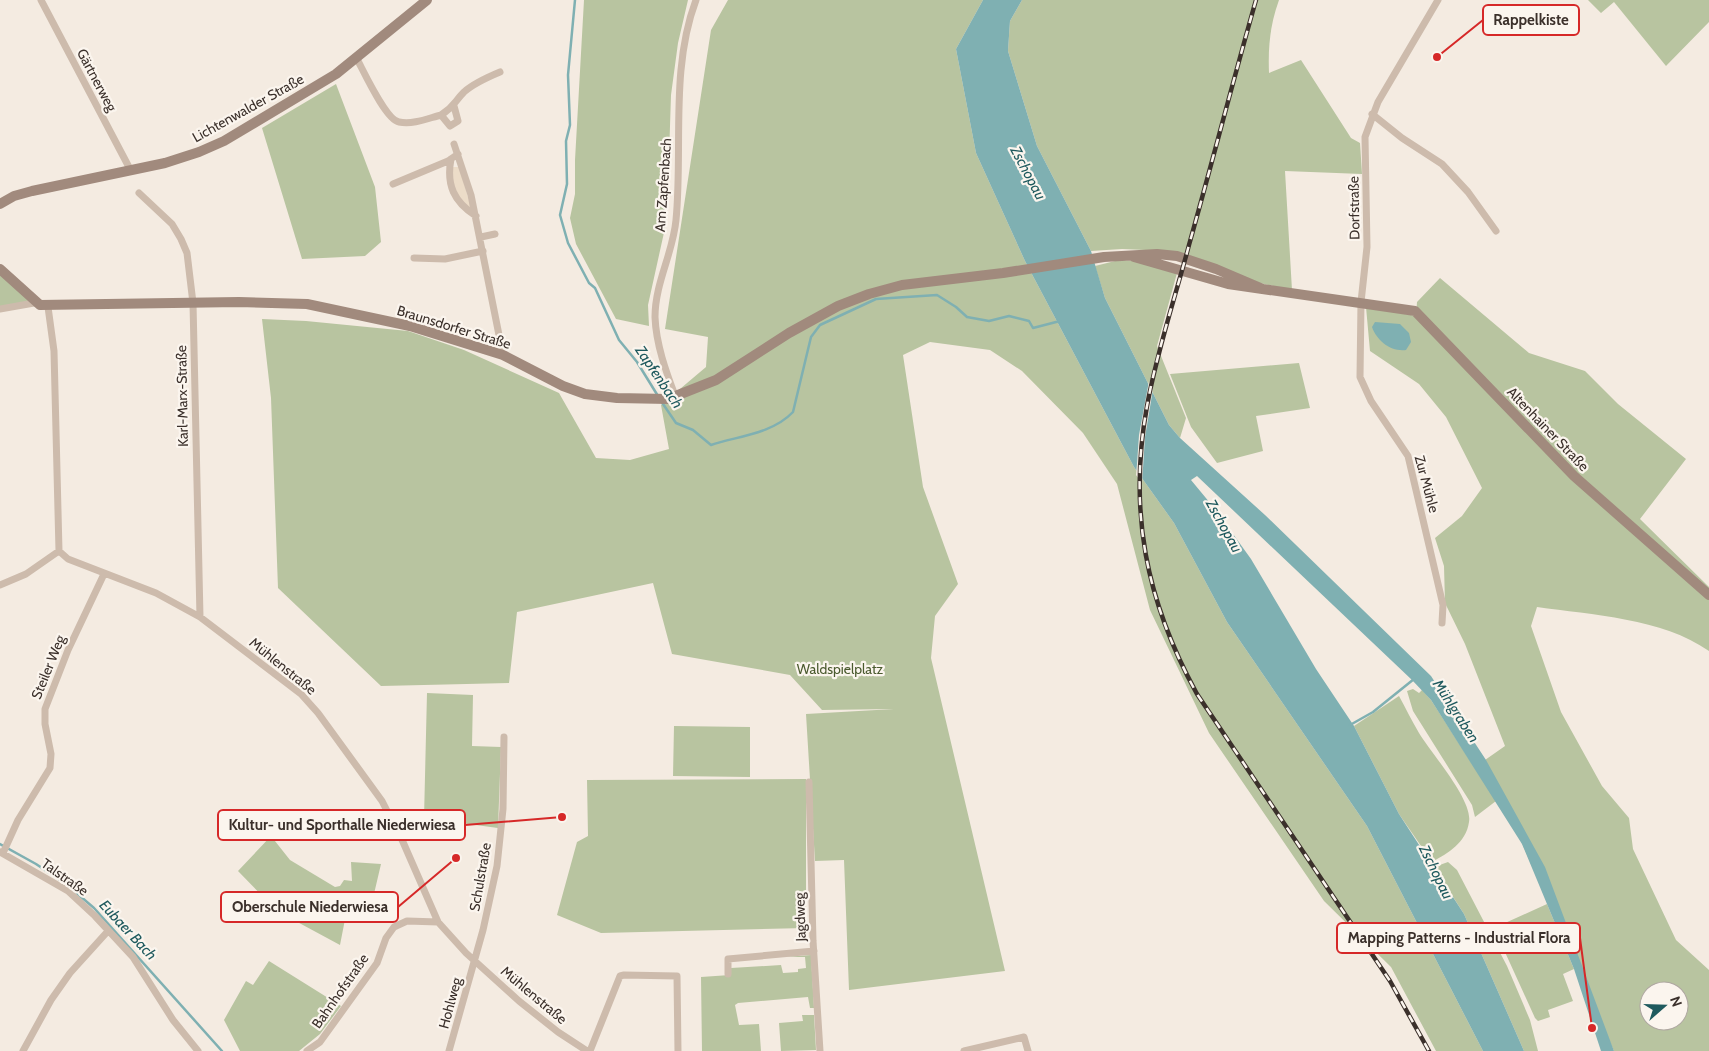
<svg xmlns="http://www.w3.org/2000/svg" width="1709" height="1051" font-family="Cabin,sans-serif">
  <style>
    .green { fill: #b8c4a0; fill-rule: evenodd }
    .plaza { fill: #ecdcc8 }
    .water { fill: #7fb0b2 }
    .pier { fill: #f4ebe1 }
    .lines { fill: none; stroke-linecap: round; stroke-linejoin: round }
    .stream { stroke: #7fb0b2; stroke-width: 2.5 }
    .street { stroke: #cdbbac; stroke-width: 7 }
    .secondary { stroke: #a18a7d; stroke-width: 10 }
    .rail-casing { stroke: #3b302b; stroke-width: 4.5 }
    .rail { stroke: #fbf5ee; stroke-width: 2.5; stroke-dasharray: 8; stroke-linecap: butt }
    .labels { text-anchor: middle; stroke-width: 4.5; stroke-linejoin: round; paint-order: stroke }
    .street-label { font-size: 14px; fill: #3b302b; stroke: #fbf5ee }
    .park-label { font-size: 14px; fill: #4a5a2e; stroke: #fbf5ee }
    .water-label { font-size: 15px; font-style: italic; fill: #1f5a5e; stroke: #fbf5ee }
    .leader { fill: none; stroke: #d62828; stroke-width: 2 }
    .callout-dot { fill: #d62828; stroke: #fbf5ee; stroke-width: 2 }
    .callout { fill: #fbf5ee; stroke: #d62828; stroke-width: 2 }
    .callout-label { font-size: 15px; text-anchor: middle; font-weight: bold; fill: #3b302b }
  </style>
  <rect width="100%" height="100%" fill="#f4ebe1"/>
  <!-- green -->
  <path class="green" d="M 584,0 L 688,0 L 678,43 L 671,95 L 667,219 L 648,305 L 649,326 L 616,319 L 576,244 L 570,218 L 575,194 L 575,160 Z
    M 728,0 L 983,0 L 956,49 L 976,153 L 1025,261 L 1134,467 L 1174,523 L 1227,622 L 1367,826 L 1483,1051 L 1436,1051 L 1391,967 L 1324,901 L 1209,733 L 1150,610 L 1117,484 L 1083,433 L 1022,371 L 990,350 L 930,342 L 903,355 L 923,487 L 958,584 L 935,616 L 931,658 L 1005,971 L 849,990 L 844,860 L 815,861 L 806,714 L 894,709 L 822,710 L 790,675 L 672,654 L 653,583 L 517,612 L 509,683 L 381,686 L 278,588 L 271,398 L 262,319 L 306,321 L 408,331 L 464,350 L 559,393 L 596,458 L 630,460 L 669,449 L 661,405 L 706,367 L 708,337 L 665,329 L 711,30 Z
    M 1022,0 L 1279,0 C 1270,25 1268,47 1269,73 L 1301,60 L 1351,138 L 1360,143 L 1362,174 L 1285,171 L 1292,290 L 1255,282 L 1169,251 L 1122,249 L 1091,251 L 1037,146 L 1008,51 L 1010,21 Z
    M 1588,0 L 1709,0 L 1709,22 L 1666,66 L 1614,2 L 1601,13 Z
    M 336,84 L 375,187 L 381,242 L 365,256 L 302,259 L 262,128 Z
    M 1119,260 L 1134,261 L 1177,273 L 1157,346 L 1186,418 L 1180,438 L 1169,425 L 1105,298 L 1095,266 Z
    M 0,269 L 34,303 L 0,309 Z
    M 1440,278 L 1529,353 L 1585,371 L 1618,404 L 1686,459 L 1640,519 L 1709,587 L 1709,651 C 1662,618 1592,615 1537,607 L 1531,626 L 1561,712 L 1602,786 L 1629,818 L 1633,849 L 1676,940 L 1709,970 L 1709,1051 L 1614,1051 L 1485,760 L 1505,746 L 1465,644 L 1445,603 L 1444,566 L 1435,538 L 1462,516 L 1482,488 L 1446,417 L 1419,384 L 1370,351 L 1366,307 L 1416,316 L 1417,302 ZM 1649,991 L 1679,991 L 1679,1021 L 1649,1021 Z
    M 1299,363 L 1310,408 L 1256,416 L 1263,451 L 1217,463 L 1191,427 L 1170,374 Z
    M 1413,689 L 1419,693 L 1422,690 L 1431,700 L 1496,801 L 1475,817 L 1472,805 L 1413,711 L 1407,691 Z
    M 427,693 L 473,695 L 472,746 L 501,747 L 498,828 L 424,818 Z
    M 1399,696 C 1406,709 1412,721 1419,733 C 1431,753 1473,800 1469,822 C 1466,843 1448,853 1432,862 L 1399,814 L 1354,726 Z
    M 674,726 L 750,727 L 750,777 L 673,776 Z
    M 806,779 L 806,928 L 601,933 L 557,915 L 577,842 L 588,836 L 587,780 Z
    M 271,836 L 290,860 L 335,887 L 340,886 L 344,880 L 352,881 L 351,862 L 381,864 L 370,911 L 348,904 L 340,945 L 277,911 L 238,871 Z
    M 1448,862 L 1457,870 L 1507,966 L 1530,1020 L 1538,1051 L 1524,1051 L 1464,914 L 1434,867 Z
    M 1547,904 L 1574,969 L 1563,974 L 1573,1001 L 1548,1010 L 1550,1017 L 1538,1021 L 1535,1018 L 1494,928 Z
    M 811,955 L 814,1008 L 810,1008 L 808,997 L 738,1003 L 735,1005 L 739,1025 L 759,1024 L 761,1051 L 702,1051 L 701,977 L 730,975 L 731,968 L 781,965 L 783,973 L 798,972 L 798,969 L 806,968 L 805,957 L 785,957 Z
    M 269,961 L 341,1006 L 320,1034 L 299,1051 L 240,1051 L 224,1020 L 246,981 L 253,985 Z
    M 802,1015 L 814,1015 L 816,1050 L 781,1051 L 779,1023 L 803,1021 Z"/>
  <!-- plaza -->
  <path class="plaza" d="M 453,167 L 459,167 L 473,214 L 453,190 Z"/>
  <!-- water -->
  <path class="water" d="M 983,0 L 1022,0 L 1010,21 L 1008,51 L 1037,146 L 1091,251 L 1105,298 L 1169,425 L 1180,438 L 1265,515 L 1431,676 L 1486,760 L 1545,867 L 1614,1051 L 1601,1051 L 1574,969 L 1522,844 L 1431,700 L 1412,680 L 1197,476 L 1191,480 L 1215,509 L 1251,559 L 1316,669 L 1354,726 L 1399,814 L 1464,914 L 1524,1051 L 1483,1051 L 1367,826 L 1227,622 L 1174,523 L 1134,467 L 1025,261 L 976,153 L 956,49 Z
    M 1375,322 L 1400,324 L 1409,333 L 1411,342 L 1406,350 C 1391,352 1377,341 1372,327 Z"/>
  <!-- pier -->
  <path class="pier" d="M 1149,381 L 1153,389 L 1145,437 L 1142,483 L 1136,475 L 1137,464 L 1139,435 Z"/>
  <g class="lines">
    <!-- stream -->
    <path class="stream" d="M 575,0 L 568,75 L 570,125 L 566,141 L 567,184 L 560,215 L 568,243 L 589,283 L 595,288 L 619,340 L 637,362 L 658,396
      M 661,401 L 676,423 L 693,430 L 711,445 C 738,436 772,434 793,412 L 811,337 L 820,325 L 876,299 L 937,295 L 956,307 L 967,317 L 989,321 L 1009,316 L 1029,321 L 1033,328 L 1060,321
      M 1350,725 L 1373,712 L 1414,679
      M 0,844 L 36,864 L 66,884 L 94,908 L 222,1051"/>
    <!-- street -->
    <path class="street" d="M 41,0 L 131,171
      M 1438,0 L 1378,102 L 1365,137 L 1367,247 L 1361,302 L 1360,377 L 1371,401 L 1408,456 L 1443,605 L 1442,623
      M 357,59 C 364,72 386,120 399,122 C 413,125 429,118 441,115 L 450,126 L 458,121 L 454,106
      M 1372,114 L 1402,138 L 1442,164 L 1468,192 L 1496,231
      M 441,115 C 455,106 454,102 464,92 C 474,83 488,77 500,72
      M 454,144 L 471,195 L 503,355
      M 451,159 C 446,185 454,202 476,216
      M 393,184 L 448,161 L 458,154
      M 139,193 L 172,224 L 181,239 L 187,253 L 193,303 L 200,617
      M 481,237 L 495,234
      M 414,258 L 445,259 L 483,251
      M 48,307 L 54,351 L 59,551 L 68,559 L 156,593 L 200,617 L 301,694 L 318,713 L 382,801 L 403,842 L 438,922 L 466,953 L 519,1001 L 558,1032 L 587,1051
      M 0,309 L 34,303
      M 676,398 C 666,372 656,344 655,317 C 655,283 673,253 676,220 C 683,148 670,69 696,0
      M 0,585 L 26,574 L 59,551
      M 809,782 L 813,941 L 820,1051
      M 0,852 L 68,891 L 95,916 L 133,957 L 173,1020 L 198,1051
      M 3,853 L 18,820 L 50,768 L 51,754 L 45,724 L 45,709 L 68,650 L 104,574
      M 728,974 L 728,959 L 814,951
      M 23,1051 L 51,1000 L 70,973 L 108,931
      M 307,1051 L 320,1042 L 377,963 L 386,938 L 394,927 L 407,921 L 438,922
      M 449,1051 L 483,930 L 497,866 L 503,809 L 504,737
      M 590,1051 L 620,976 L 624,975 L 677,976 L 678,1051
      M 964,1051 L 1024,1037 L 1028,1051"/>
    <!-- secondary -->
    <path class="secondary" d="M 0,204 L 14,196 L 32,191 L 165,163 L 199,152 L 224,141 L 336,74 L 427,0
      M 1134,257 L 1228,284 L 1415,311 L 1574,476 L 1709,595
      M 0,269 L 40,305 L 239,302 L 307,304 L 410,326 L 503,355 L 563,386 L 585,394 L 617,398 L 668,399 L 716,380 L 789,333 L 838,306 L 869,294 L 902,285 L 1003,273 L 1104,257 L 1157,254 L 1177,256 L 1216,269 L 1263,289"/>
    <defs>
      <path id="rail" d="M 1256,0 C 1233,81 1212,163 1189,245 C 1175,298 1157,351 1147,406 C 1128,511 1146,601 1197,694 L 1390,981 L 1429,1051"/>
    </defs>
    <!-- rail casing -->
    <use href="#rail" class="rail-casing"/>
    <!-- rail -->
    <use href="#rail" class="rail"/>
  </g>
  <g class="labels">
    <!-- street labels -->
    <g class="street-label">
      <text transform="translate(97 80) rotate(62)" y="5">Gärtnerweg</text>
      <text transform="translate(248 108) rotate(-29)" y="5">Lichtenwalder Straße</text>
      <text transform="translate(663 185) rotate(-86)" y="5">Am Zapfenbach</text>
      <text transform="translate(1354 208) rotate(-91)" y="5">Dorfstraße</text>
      <text transform="translate(454 327) rotate(17)" y="5">Braunsdorfer Straße</text>
      <text transform="translate(182 396) rotate(-91)" y="5">Karl-Marx-Straße</text>
      <text transform="translate(1548 429) rotate(46)" y="5">Altenhainer Straße</text>
      <text transform="translate(1427 484) rotate(75)" y="5">Zur Mühle</text>
      <text transform="translate(283 666) rotate(39)" y="5">Mühlenstraße</text>
      <text transform="translate(48 667) rotate(-68)" y="5">Steiler Weg</text>
      <text transform="translate(65 877) rotate(35)" y="5">Talstraße</text>
      <text transform="translate(480 877) rotate(-80)" y="5">Schulstraße</text>
      <text transform="translate(800 917) rotate(-92)" y="5">Jagdweg</text>
      <text transform="translate(340 991) rotate(-55)" y="5">Bahnhofstraße</text>
      <text transform="translate(534 995) rotate(40)" y="5">Mühlenstraße</text>
      <text transform="translate(450 1003) rotate(-75)" y="5">Hohlweg</text>
    </g>
    <!-- park labels -->
    <g class="park-label">
      <text x="840" y="674">Waldspielplatz</text>
    </g>
    <!-- water labels -->
    <g class="water-label">
      <text transform="translate(1028 173) rotate(62)" y="5">Zschopau</text>
      <text transform="translate(659 377) rotate(56)" y="5">Zapfenbach</text>
      <text transform="translate(1224 526) rotate(61)" y="5">Zschopau</text>
      <text transform="translate(1456 711) rotate(57)" y="5">Mühlgraben</text>
      <text transform="translate(1436 872) rotate(64)" y="5">Zschopau</text>
      <text transform="translate(128 930) rotate(47)" y="5">Eubaer Bach</text>
    </g>
  </g>
  <!-- callouts -->
  <path class="leader" d="M1437 57L1483 20M562 817L465 825M456 858L398 907M1592 1028L1580 938"/>
  <g class="callout-dot">
    <circle cx="1437" cy="57" r="5"/>
    <circle cx="562" cy="817" r="5"/>
    <circle cx="456" cy="858" r="5"/>
    <circle cx="1592" cy="1028" r="5"/>
  </g>
  <g class="callout">
    <rect x="1483" y="5" width="96" height="30" rx="5"/>
    <rect x="218" y="810" width="247" height="30" rx="5"/>
    <rect x="221" y="892" width="177" height="30" rx="5"/>
    <rect x="1337" y="923" width="243" height="30" rx="5"/>
  </g>
  <g class="callout-label">
    <text x="1531" y="25">Rappelkiste</text>
    <text x="342" y="830">Kultur- und Sporthalle Niederwiesa</text>
    <text x="310" y="912">Oberschule Niederwiesa</text>
    <text x="1459" y="943">Mapping Patterns - Industrial Flora</text>
  </g>
  <!-- north arrow -->
  <g transform="translate(1664 1006) rotate(70)"><circle r="24" fill="#fbf5ee" stroke="#aea6a0"/>
  <path d="M0-4L9 19L0 12L-9 19Z" fill="#1f5a5e"/>
  <text y="-8" font-size="14" font-weight="bold" text-anchor="middle" fill="#3b302b">N</text>
  </g>
</svg>
